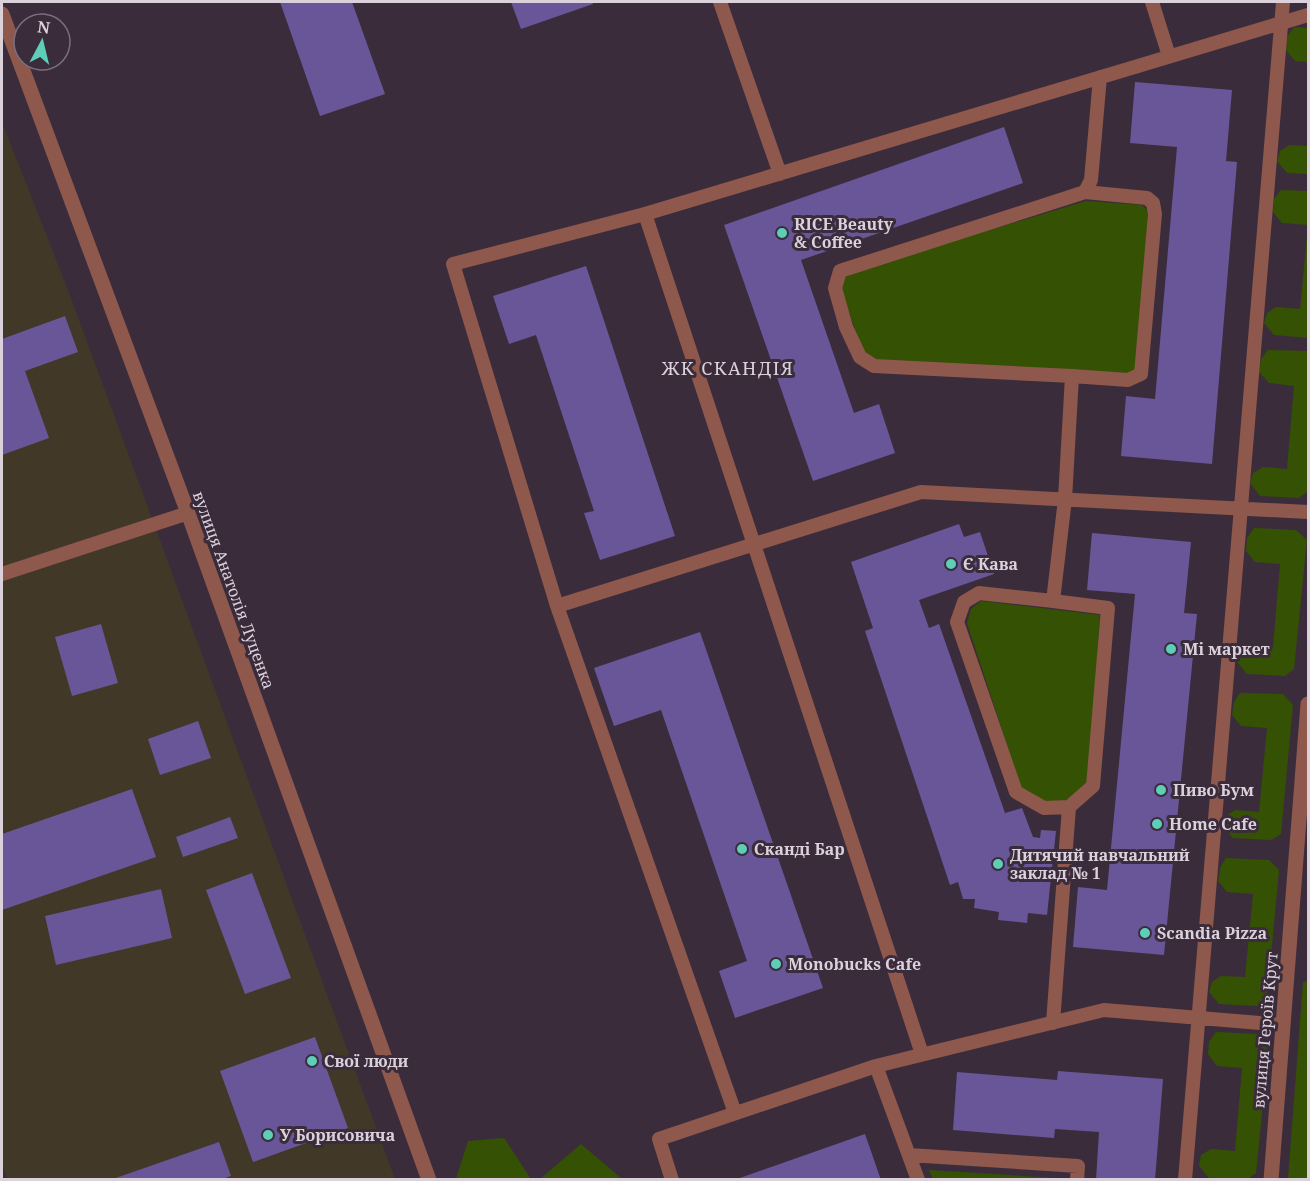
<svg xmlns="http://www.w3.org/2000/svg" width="1310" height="1181" font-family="'Noto Serif',serif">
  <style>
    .industrial { fill: #413827 }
    .green { fill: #355103 }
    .building { fill: #685698 }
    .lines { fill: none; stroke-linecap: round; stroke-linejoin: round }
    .lane { stroke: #8e584c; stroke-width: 14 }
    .street { stroke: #8e584c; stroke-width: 15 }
    .poi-dot { fill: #5eceb8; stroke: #3b2c3c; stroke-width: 2 }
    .labels { text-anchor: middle; stroke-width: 6; stroke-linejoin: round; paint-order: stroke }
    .poi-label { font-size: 16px; font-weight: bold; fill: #dbd1db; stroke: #3b2c3c; text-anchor: start }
    .street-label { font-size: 16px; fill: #dbd1db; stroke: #3b2c3c }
    .neighbourhood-label { font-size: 18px; letter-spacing: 1.5px; fill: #dbd1db; stroke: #3b2c3c }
  </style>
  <rect width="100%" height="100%" fill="#3b2c3c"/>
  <!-- industrial -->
  <path class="industrial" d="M 2,122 L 68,290 L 395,1179 L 7,1179 L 2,1163 Z"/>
  <!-- green -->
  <path class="green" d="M 1294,27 L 1308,28 L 1308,62 L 1295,61 L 1286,50 L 1287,37 Z
    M 1289,145 L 1308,146 L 1308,174 L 1287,173 L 1277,161 L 1280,151 Z
    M 1281,190 L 1308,191 L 1308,338 L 1274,335 L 1264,323 L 1267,313 L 1276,307 L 1300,309 L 1308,225 L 1282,223 L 1273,212 L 1274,199 Z
    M 1086,201 L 1142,205 L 1148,211 L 1138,372 L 1133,375 L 889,362 L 876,359 L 863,351 L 840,288 L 845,274 Z
    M 1268,350 L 1308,351 L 1308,491 L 1299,498 L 1260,496 L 1250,483 L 1253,473 L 1263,467 L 1287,469 L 1294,386 L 1269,383 L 1259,372 L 1261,359 Z
    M 1254,528 L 1296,530 L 1307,540 L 1294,669 L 1285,676 L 1247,674 L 1237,662 L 1239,652 L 1249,645 L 1273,647 L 1280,564 L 1255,562 L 1246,551 L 1247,538 Z
    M 981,601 L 1100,615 L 1088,784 C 1059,807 1054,810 1022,791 L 967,623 L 971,609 Z
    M 1240,693 L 1283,694 L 1293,705 L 1281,834 L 1271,840 L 1233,838 L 1223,826 L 1226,816 L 1235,810 L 1259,812 L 1267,728 L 1241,726 L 1232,715 L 1234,702 Z
    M 1226,858 L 1269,860 L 1279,870 L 1267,999 L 1257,1006 L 1219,1004 L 1209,992 L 1212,982 L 1221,976 L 1245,977 L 1253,894 L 1227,892 L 1218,881 L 1220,868 Z
    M 1308,981 L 1308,1179 L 1288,1179 L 1303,982 Z
    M 1216,1032 L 1258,1034 L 1269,1044 L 1256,1173 L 1248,1179 L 1209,1178 L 1199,1166 L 1201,1155 L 1211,1149 L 1235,1151 L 1242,1068 L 1217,1066 L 1208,1054 L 1209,1042 Z
    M 504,1138 L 531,1179 L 456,1179 L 468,1141 Z
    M 581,1144 L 622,1179 L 540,1179 Z
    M 929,1170 L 1072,1179 L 933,1179 Z"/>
  <!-- building -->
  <path class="building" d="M 280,2 L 352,2 L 385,94 L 320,116 Z
    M 511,2 L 592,2 L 593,4 L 521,29 Z
    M 1135,82 L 1232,90 L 1226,161 L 1237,162 L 1212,464 L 1121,456 L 1126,396 L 1155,399 L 1177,147 L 1130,143 Z
    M 1004,127 L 1023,183 L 801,260 L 854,413 L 879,404 L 895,453 L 813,481 L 724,225 Z
    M 586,266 L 675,536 L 600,560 L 584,513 L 594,511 L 536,335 L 509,344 L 493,296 Z
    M 65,316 L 78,352 L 25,371 L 49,438 L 2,455 L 2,339 Z
    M 959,524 L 964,537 L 980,532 L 994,574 L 919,600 L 929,628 L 939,624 L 1005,813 L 1022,808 L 1033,837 L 1040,838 L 1041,830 L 1056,831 L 1047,915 L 1028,913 L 1027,923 L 998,920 L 999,912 L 974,908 L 975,899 L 963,899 L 958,882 L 950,885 L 865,631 L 873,628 L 851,562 Z
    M 1092,533 L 1191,542 L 1184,613 L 1197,614 L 1164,955 L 1073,947 L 1078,887 L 1107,890 L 1135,594 L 1087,590 Z
    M 101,624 L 118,683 L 72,696 L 55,637 Z
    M 700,632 L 823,988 L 735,1018 L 719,971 L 747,961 L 661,710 L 614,726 L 594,668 Z
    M 198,721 L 211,758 L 160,775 L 148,739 Z
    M 132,789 L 156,857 L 2,910 L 2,834 Z
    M 230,817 L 238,838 L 183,857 L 176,837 Z
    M 252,873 L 291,978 L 245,994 L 206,890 Z
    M 161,889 L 172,938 L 56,965 L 45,916 Z
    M 315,1037 L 348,1128 L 253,1162 L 220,1071 Z
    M 1058,1071 L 1163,1079 L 1155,1180 L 1096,1180 L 1099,1132 L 1055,1129 L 1054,1138 L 953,1130 L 957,1072 L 1057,1080 Z
    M 865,1134 L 881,1180 L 737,1180 L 737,1179 Z
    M 219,1142 L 231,1176 L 219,1180 L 110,1180 Z"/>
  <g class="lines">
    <!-- lane -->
    <path class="lane" d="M 720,2 L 780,174
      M 1152,2 L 1169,56
      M 645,214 L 922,1054
      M 1072,376 L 1128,380 L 1141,374 L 1155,214 L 1153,203 L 1147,198 L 1085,192
      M 2,574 L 188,513
      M 1053,601 L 1108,608 L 1093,786 L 1069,807
      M 557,606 L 921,492 L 1308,512
      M 1053,1023 L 1069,807 L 1044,808 L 1016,792 L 957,622 L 964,602 L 979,593 L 1053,601 L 1065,499 L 1072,376 L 874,366 L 860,357 L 846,327 L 835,288 L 840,271 L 1085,192 L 1091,180 L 1100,77
      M 876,1066 L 1104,1010 L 1283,1025
      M 735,1113 L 557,606 L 453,264 L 645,214 L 1308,15
      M 909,1155 L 1078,1166 L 1077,1180
      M 672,1180 L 659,1139 L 876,1066 L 918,1180
      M 1185,1180 L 1283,2"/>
    <!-- street -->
    <path class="street" d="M 2,14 L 188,513 L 429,1180
      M 1271,1180 L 1308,704"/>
  </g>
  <!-- markers -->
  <g class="poi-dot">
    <circle cx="782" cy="233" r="6"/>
    <circle cx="951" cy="564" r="6"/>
    <circle cx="1171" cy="649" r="6"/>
    <circle cx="1161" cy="790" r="6"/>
    <circle cx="1157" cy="824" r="6"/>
    <circle cx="742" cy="849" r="6"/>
    <circle cx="998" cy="864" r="6"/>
    <circle cx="1145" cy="933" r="6"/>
    <circle cx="776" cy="964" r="6"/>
    <circle cx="312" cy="1061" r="6"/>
    <circle cx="268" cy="1135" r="6"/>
  </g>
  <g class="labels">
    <!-- poi labels -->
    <g class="poi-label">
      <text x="794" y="230">RICE Beauty<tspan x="794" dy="18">&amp; Coffee</tspan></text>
      <text x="963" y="570">Є Кава</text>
      <text x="1183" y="655">Мі маркет</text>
      <text x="1173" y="796">Пиво Бум</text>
      <text x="1169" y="830">Home Cafe</text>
      <text x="754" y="855">Сканді Бар</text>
      <text x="1010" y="861">Дитячий навчальний<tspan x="1010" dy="18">заклад № 1</tspan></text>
      <text x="1157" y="939">Scandia Pizza</text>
      <text x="788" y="970">Monobucks Cafe</text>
      <text x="324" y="1067">Свої люди</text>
      <text x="280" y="1141">У Борисовича</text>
    </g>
    <!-- street labels -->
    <g class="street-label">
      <text transform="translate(234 590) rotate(70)" y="6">вулиця Анатолія Луценка</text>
      <text transform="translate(1265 1030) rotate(-85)" y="6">вулиця Героїв Крут</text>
    </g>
    <!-- neighbourhood labels -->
    <g class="neighbourhood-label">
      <text x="728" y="375">ЖК СКАНДІЯ</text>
    </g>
  </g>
  <!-- border -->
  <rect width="1310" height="1181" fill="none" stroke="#dbd1db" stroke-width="6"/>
  <!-- north arrow -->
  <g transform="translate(42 42) rotate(7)"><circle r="28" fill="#3b2c3c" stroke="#7b6e7c" stroke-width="1.5"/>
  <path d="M0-4.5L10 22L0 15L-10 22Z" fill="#5eceb8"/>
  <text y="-9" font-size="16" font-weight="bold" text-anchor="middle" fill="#dbd1db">N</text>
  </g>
</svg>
